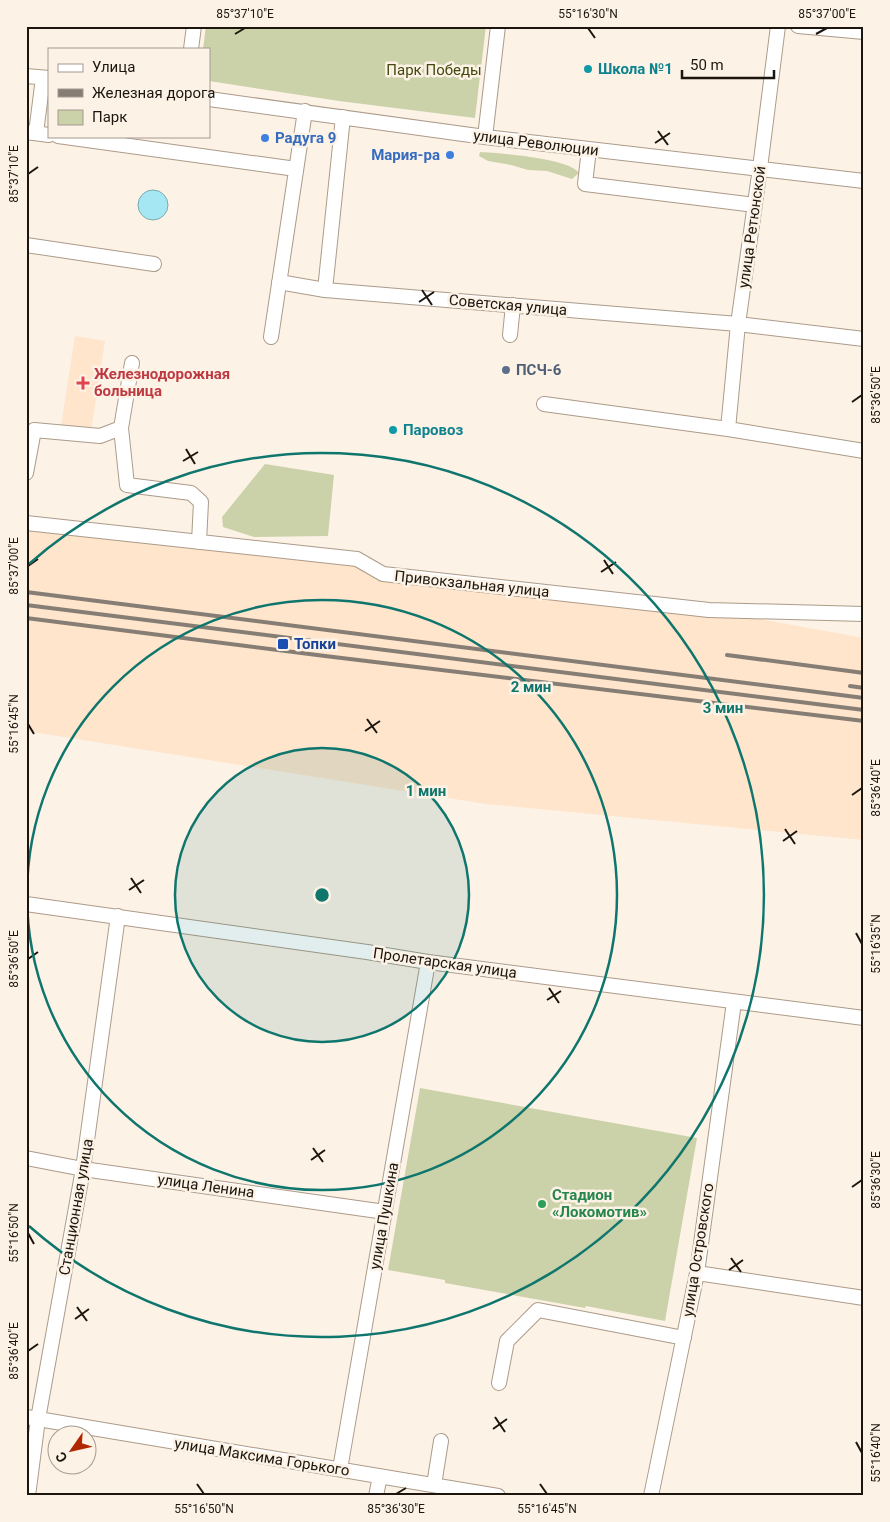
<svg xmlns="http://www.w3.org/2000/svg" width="890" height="1522" font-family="Roboto,sans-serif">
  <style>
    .built { fill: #fee5cc }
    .green { fill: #cbd2a9 }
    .water { fill: #a5e8f3; stroke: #7ca9af }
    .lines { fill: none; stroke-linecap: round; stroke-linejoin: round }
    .minor-casing { stroke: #ac9b89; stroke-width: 16 }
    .minor { stroke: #fff; stroke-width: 14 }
    .rail { stroke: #867d74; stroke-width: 4 }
    .ticks { fill: none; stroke: #1c160f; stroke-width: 2 }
    .ring { fill: none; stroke: #0f766e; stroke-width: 2.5 }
    .culture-dot { fill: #0f9aa8; stroke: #fdf2e6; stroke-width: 2 }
    .shop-dot { fill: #3f7fe0; stroke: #fdf2e6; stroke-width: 2 }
    .service-dot { fill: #5c6f8a; stroke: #fdf2e6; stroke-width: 2 }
    .health-dot { fill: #e0444e; stroke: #fdf2e6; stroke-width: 2 }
    .transit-dot { fill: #1a4fb4; stroke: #fdf2e6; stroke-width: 2 }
    .leisure-dot { fill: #2e9e5b; stroke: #fdf2e6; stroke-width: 2 }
    .labels { text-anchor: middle; stroke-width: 5; stroke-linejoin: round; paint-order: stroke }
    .culture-label { font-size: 15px; font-weight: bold; fill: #0d838f; stroke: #fdf2e6; text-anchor: start }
    .park-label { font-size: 15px; fill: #43490f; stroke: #fdf2e6 }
    .shop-label { font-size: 15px; font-weight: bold; fill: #366cbe; stroke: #fdf2e6; text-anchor: start }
    .street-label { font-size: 15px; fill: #1c160f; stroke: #fdf2e6 }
    .service-label { font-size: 15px; font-weight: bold; fill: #4e5e75; stroke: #fdf2e6; text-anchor: start }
    .health-label { font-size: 15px; font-weight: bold; fill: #be3a42; stroke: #fdf2e6; text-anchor: start }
    .transit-label { font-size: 15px; font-weight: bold; fill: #164399; stroke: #fdf2e6; text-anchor: start }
    .leisure-label { font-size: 15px; font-weight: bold; fill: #27864d; stroke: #fdf2e6; text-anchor: start }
    .centre { fill: #0f766e; stroke: #fdf2e6; stroke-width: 2.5 }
    .ring-label { font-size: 15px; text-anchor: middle; font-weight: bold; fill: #0f766e; stroke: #fdf2e6; stroke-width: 5; stroke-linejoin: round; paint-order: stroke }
    .neatline { fill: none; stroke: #1c160f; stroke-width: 2 }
    .ticks-label { font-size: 12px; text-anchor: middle; fill: #1c160f }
  </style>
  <rect width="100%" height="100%" fill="#fdf2e6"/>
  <!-- built -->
  <path class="built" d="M 75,336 L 105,341 L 91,430 L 61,426 Z
    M 26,519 L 709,610 L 864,638 L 864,840 L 486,804 L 26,731 Z"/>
  <!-- green -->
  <path class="green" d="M 206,26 L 486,26 L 475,118 L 339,101 L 209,81 L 209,49 L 203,49 Z
    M 480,152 C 498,153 570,158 579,173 L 572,179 L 547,171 L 528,170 L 511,165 L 488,161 L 479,156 Z
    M 265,464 L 334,475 L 328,536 L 254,537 L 223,527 L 222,517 Z
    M 420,1088 L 697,1138 L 665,1321 L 586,1306 L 585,1308 L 445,1283 L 445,1280 L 388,1270 Z"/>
  <!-- water -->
  <path class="water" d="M138 205a15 15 0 1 1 30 0a15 15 0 1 1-30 0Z"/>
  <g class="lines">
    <defs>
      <path id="minor" d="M 798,26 L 864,32
        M 191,49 L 194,26
        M 26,76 L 49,78
        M 209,99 L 485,137 L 864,181
        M 343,117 L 325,290 L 738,324 L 864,339
        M 26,132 L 49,135
        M 36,133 L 43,78
        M 58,136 L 296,169
        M 485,137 L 498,26
        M 589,149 L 585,184 L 755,205
        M 26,245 L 154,264
        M 279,282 L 325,290
        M 510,335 L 513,305
        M 271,337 L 305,111
        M 544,404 L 728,429 L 864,451
        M 121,428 L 127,485 L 191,493 L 201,502 L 199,542
        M 728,429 L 738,324 L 760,168 L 778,26
        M 26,473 L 34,430 L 100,436 L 121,428 L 132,363
        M 26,523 L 357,559 L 383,574 L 709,610 L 864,614
        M 26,904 L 367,952 L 428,962 L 864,1018
        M 26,1158 L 83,1169 L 385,1212
        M 697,1273 L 864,1298
        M 499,1383 L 507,1341 L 538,1310 L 684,1338
        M 26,1417 L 498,1496
        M 340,1469 L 428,962
        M 434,1485 L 441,1441
        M 28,1496 L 38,1419 L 83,1169 L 118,916
        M 376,1496 L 380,1476
        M 651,1496 L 697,1273 L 734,1002"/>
    </defs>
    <!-- minor casing -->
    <use href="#minor" class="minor-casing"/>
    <!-- minor -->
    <use href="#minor" class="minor"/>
    <!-- rail -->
    <path class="rail" d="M 26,592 L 864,698
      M 26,605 L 864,710
      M 26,618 L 325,656 L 864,721
      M 727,655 L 864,673
      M 850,686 L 864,688"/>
  </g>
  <!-- ticks -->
  <path class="ticks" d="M 588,28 L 595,38M 235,34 L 245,28M 816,34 L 827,28M 658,131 L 668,145M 655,143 L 670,133M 28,174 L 38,167M 422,290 L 432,305M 419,302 L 434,292M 852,402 L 862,395M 186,449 L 195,464M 183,461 L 198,452M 604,560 L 613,574M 28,566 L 38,559M 601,572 L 616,562M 367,719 L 377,733M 28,724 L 34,734M 365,731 L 380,721M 852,795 L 862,788M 785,829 L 795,844M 783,841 L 797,831M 131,878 L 141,893M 129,890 L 144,880M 856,933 L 862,944M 28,959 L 38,952M 549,988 L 559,1003M 547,1000 L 561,991M 313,1148 L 323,1162M 311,1160 L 325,1150M 852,1187 L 862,1180M 28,1233 L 34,1244M 731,1258 L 741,1272M 729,1270 L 743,1260M 77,1307 L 87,1321M 75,1319 L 89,1309M 28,1351 L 38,1344M 495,1417 L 505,1432M 493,1429 L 507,1419M 856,1442 L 862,1453M 197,1484 L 204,1494M 540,1484 L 547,1494M 396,1494 L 406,1488"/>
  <!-- distance rings -->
  <circle cx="322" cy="895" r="147" fill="#0f766e" fill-opacity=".12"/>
  <g class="ring">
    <circle cx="322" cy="895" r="147"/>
    <circle cx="322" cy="895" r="295"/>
    <path d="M29 564A442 442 0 1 1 29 1226"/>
  </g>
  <!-- markers -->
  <g class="culture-dot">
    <circle cx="588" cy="69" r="5"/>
    <circle cx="393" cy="430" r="5"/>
  </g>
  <g class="shop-dot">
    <circle cx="265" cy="138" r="5"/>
    <circle cx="450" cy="155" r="5"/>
  </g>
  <circle class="service-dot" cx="506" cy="370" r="5"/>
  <path class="health-dot" d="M80.5 375.5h5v5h5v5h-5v5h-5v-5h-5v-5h5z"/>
  <rect class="transit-dot" x="277" y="638" width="12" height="12" rx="2.5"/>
  <circle class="leisure-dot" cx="542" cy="1204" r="5"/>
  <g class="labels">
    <!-- culture labels -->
    <g class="culture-label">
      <text x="598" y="74">Школа №1</text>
      <text x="403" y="435">Паровоз</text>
    </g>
    <!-- park labels -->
    <g class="park-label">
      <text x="434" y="75">Парк Победы</text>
    </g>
    <!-- shop labels -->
    <g class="shop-label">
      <text x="275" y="143">Радуга 9</text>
      <text x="440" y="160" text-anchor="end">Мария-ра</text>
    </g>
    <!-- street labels -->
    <g class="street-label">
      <text transform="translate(536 143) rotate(7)" y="5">улица Революции</text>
      <text transform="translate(752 227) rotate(-82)" y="5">улица Ретюнской</text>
      <text transform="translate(508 305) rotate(5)" y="5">Советская улица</text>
      <text transform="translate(472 584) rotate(6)" y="5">Привокзальная улица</text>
      <text transform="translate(445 963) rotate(8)" y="5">Пролетарская улица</text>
      <text transform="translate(206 1186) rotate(8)" y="5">улица Ленина</text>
      <text transform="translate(76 1207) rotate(-80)" y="5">Станционная улица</text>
      <text transform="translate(384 1216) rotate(-80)" y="5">улица Пушкина</text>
      <text transform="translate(698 1250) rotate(-81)" y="5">улица Островского</text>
      <text transform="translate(262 1457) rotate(9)" y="5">улица Максима Горького</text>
    </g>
    <!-- service labels -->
    <g class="service-label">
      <text x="516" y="375">ПСЧ-6</text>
    </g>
    <!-- health labels -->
    <g class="health-label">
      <text x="94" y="379">Железнодорожная<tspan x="94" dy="17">больница</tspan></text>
    </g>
    <!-- transit labels -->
    <g class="transit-label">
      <text x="294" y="649">Топки</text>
    </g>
    <!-- leisure labels -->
    <g class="leisure-label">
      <text x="552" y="1200">Стадион<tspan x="552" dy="17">«Локомотив»</tspan></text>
    </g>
  </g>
  <circle cx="322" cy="895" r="8" class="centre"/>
  <g class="ring-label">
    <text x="531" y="692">2 мин</text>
    <text x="723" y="713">3 мин</text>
    <text x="426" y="796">1 мин</text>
  </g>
  <!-- border -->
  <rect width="890" height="1522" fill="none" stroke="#fdf2e6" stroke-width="55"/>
  <!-- legend -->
  <rect x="48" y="48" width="162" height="90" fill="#fdf2e6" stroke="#a39a90"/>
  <rect x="58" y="64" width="25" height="8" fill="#ffffff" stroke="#a39a90"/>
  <text x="92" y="72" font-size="15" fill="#1c160f">Улица</text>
  <rect x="58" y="89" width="25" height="8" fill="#867d74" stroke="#a39a90"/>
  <text x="92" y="98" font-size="15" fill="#1c160f">Железная дорога</text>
  <rect x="58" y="110" width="25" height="15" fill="#cbd2a9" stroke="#a39a90"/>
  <text x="92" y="122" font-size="15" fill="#1c160f">Парк</text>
  <!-- north arrow -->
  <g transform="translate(72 1450) rotate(236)"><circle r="24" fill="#fdf2e6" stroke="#a39a90"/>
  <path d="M0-4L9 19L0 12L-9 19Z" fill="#b12600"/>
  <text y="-8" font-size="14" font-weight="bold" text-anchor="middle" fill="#1c160f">С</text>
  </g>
  <!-- scale -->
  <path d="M682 70v8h92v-8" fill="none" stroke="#1c160f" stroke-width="2.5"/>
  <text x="690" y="70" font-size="15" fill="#1c160f" stroke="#fdf2e6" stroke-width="4" paint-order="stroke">50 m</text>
  <rect x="28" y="28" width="834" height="1466" class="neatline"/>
  <g class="ticks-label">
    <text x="245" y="18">85°37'10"E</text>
    <text x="588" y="18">55°16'30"N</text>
    <text x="827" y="18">85°37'00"E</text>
    <text transform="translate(14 174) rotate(-90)" y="4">85°37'10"E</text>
    <text transform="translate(876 395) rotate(-90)" y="4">85°36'50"E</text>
    <text transform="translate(14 566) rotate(-90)" y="4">85°37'00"E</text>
    <text transform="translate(14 724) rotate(-90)" y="4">55°16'45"N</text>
    <text transform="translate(876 788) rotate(-90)" y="4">85°36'40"E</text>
    <text transform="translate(876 944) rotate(-90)" y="4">55°16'35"N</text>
    <text transform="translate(14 959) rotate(-90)" y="4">85°36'50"E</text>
    <text transform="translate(876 1180) rotate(-90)" y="4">85°36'30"E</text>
    <text transform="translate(14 1233) rotate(-90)" y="4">55°16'50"N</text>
    <text transform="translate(14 1351) rotate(-90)" y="4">85°36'40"E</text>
    <text transform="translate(876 1453) rotate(-90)" y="4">55°16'40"N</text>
    <text x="204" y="1513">55°16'50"N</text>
    <text x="396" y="1513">85°36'30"E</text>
    <text x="547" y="1513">55°16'45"N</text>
  </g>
</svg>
